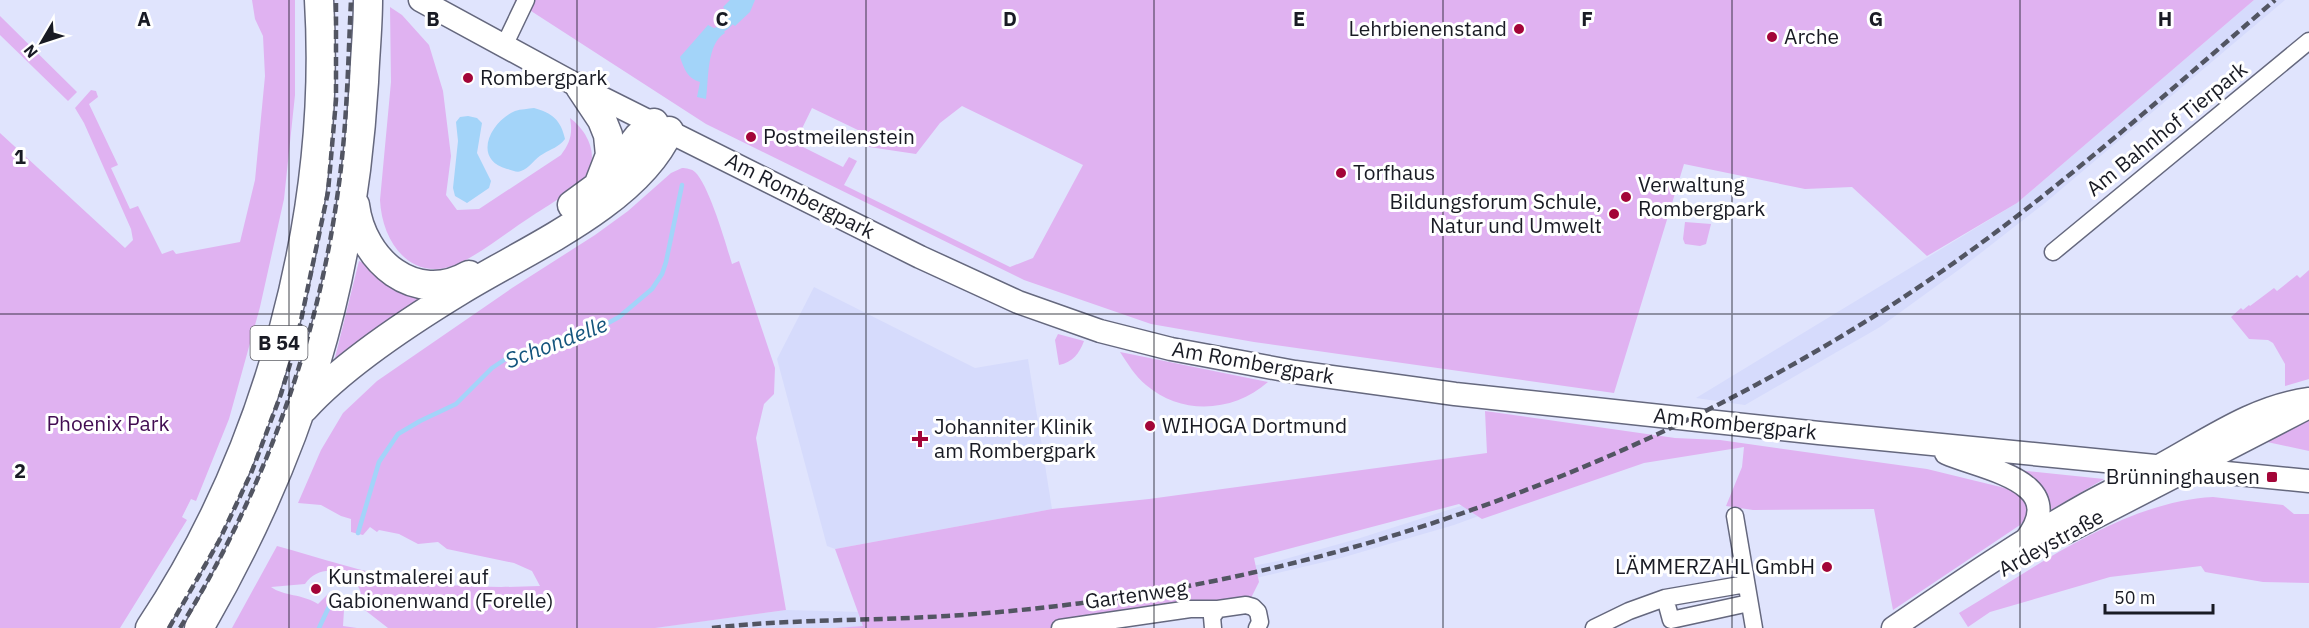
<svg xmlns="http://www.w3.org/2000/svg" width="2309" height="628" font-family="'IBM Plex Sans',sans-serif">
  <style>
    .built { fill: #d6dbfc }
    .green { fill: #e0b2f1; fill-rule: evenodd }
    .water { fill: #a3d4f9 }
    .lines { fill: none; stroke-linecap: round; stroke-linejoin: round }
    .stream { stroke: #a3d4f9; stroke-width: 4.5 }
    .street-casing { stroke: #65687e; stroke-width: 19 }
    .secondary-casing { stroke: #65687e; stroke-width: 25 }
    .highway-casing { stroke: #65687e; stroke-width: 31 }
    .street { stroke: #fff; stroke-width: 16 }
    .secondary { stroke: #fff; stroke-width: 22 }
    .highway { stroke: #fff; stroke-width: 28 }
    .rail { stroke: #525562; stroke-width: 4.5; stroke-dasharray: 9 4.5; stroke-linecap: butt }
    .grid { fill: none; stroke: #191b24; stroke-width: 1.5; stroke-opacity: 0.55 }
    .poi-dot { fill: #a30538; stroke: #fff; stroke-width: 2 }
    .labels { text-anchor: middle; stroke-width: 6; stroke-linejoin: round; paint-order: stroke }
    .shield { fill: #fff; stroke: #5e5f66; stroke-width: 1.5 }
    .shield-label { font-size: 20px; font-weight: bold; fill: #191b24 }
    .poi-label { font-size: 21px; fill: #191b24; stroke: #fff; text-anchor: start }
    .street-label { font-size: 21px; fill: #191b24; stroke: #fff }
    .park-label { font-size: 21px; fill: #420d52; stroke: #fff }
    .water-label { font-size: 22px; font-style: italic; fill: #13547d; stroke: #fff }
    .grid-label { font-size: 20px; text-anchor: middle; font-weight: bold; fill: #191b24; stroke: #fff; stroke-width: 6; stroke-linejoin: round; paint-order: stroke }
  </style>
  <rect width="100%" height="100%" fill="#e0e4fd"/>
  <!-- built -->
  <path class="built" d="M 2254,0 L 2285,0 L 2045,203 L 1964,266 L 1880,327 L 1745,405 L 1696,398 L 2017,203 Z
    M 814,287 L 975,368 L 1028,359 L 1052,509 L 835,549 L 827,546 L 777,359 Z
    M 1572,482 L 1454,525 L 1341,558 L 1223,586 L 945,622 L 835,628 L 652,628 L 786,610 L 901,613 L 1252,566 L 1278,561 L 1357,539 L 1489,497 Z"/>
  <!-- green -->
  <path class="green" d="M 252,0 L 295,0 L 295,95 L 284,199 L 260,307 L 229,419 L 196,501 L 191,499 L 182,517 L 187,520 L 120,628 L 0,628 L 0,133 L 125,248 L 133,240 L 131,229 L 84,123 L 75,108 L 91,90 L 96,91 L 98,97 L 89,104 L 118,165 L 111,168 L 130,209 L 138,206 L 162,254 L 173,250 L 176,254 L 240,242 L 255,180 L 265,76 L 263,36 L 255,19 Z
    M 514,0 L 2254,0 L 2017,203 L 1927,256 L 1852,187 L 1805,189 L 1684,164 L 1614,393 L 1254,342 L 1151,324 L 1024,280 L 706,124 ZM 962,106 L 1083,165 L 1033,258 L 1010,267 L 844,185 L 857,161 L 849,157 L 843,167 L 795,143 L 812,108 L 862,132 L 858,143 L 869,147 L 916,154 L 940,123 Z
    M 390,7 L 402,15 L 429,45 L 443,91 L 451,156 L 446,195 L 457,210 L 479,209 L 561,155 C 570,143 573,134 570,118 C 585,129 598,151 589,170 C 581,188 546,206 529,218 C 506,233 484,251 460,263 C 412,285 382,243 380,200 L 391,82 Z
    M 0,16 L 77,92 L 68,101 L 0,35 Z
    M 682,168 C 686,168 692,169 695,172 C 709,185 726,244 732,264 L 739,261 L 775,368 L 774,394 L 764,404 L 756,438 L 786,610 L 655,628 L 388,628 L 361,607 C 361,601 362,593 359,588 C 346,568 319,564 305,584 L 271,587 C 283,596 303,594 318,604 L 329,593 L 339,597 L 339,611 L 344,610 L 343,626 L 357,628 L 232,628 L 277,546 C 320,558 363,572 406,580 C 450,587 496,588 540,586 L 532,571 L 514,563 L 447,549 L 438,542 L 418,544 L 399,534 L 379,530 L 377,532 L 370,527 L 363,535 L 351,532 L 351,519 L 341,516 L 321,505 L 298,503 L 321,450 L 343,413 L 377,381 L 512,288 L 595,235 L 628,211 L 671,173 Z
    M 1685,222 L 1711,224 L 1706,244 L 1700,246 L 1685,244 L 1683,239 Z
    M 359,261 L 431,295 L 332,370 Z
    M 2309,270 L 2309,379 L 2285,386 L 2285,364 L 2273,343 L 2268,340 L 2249,339 L 2231,317 L 2241,308 L 2243,310 L 2249,305 L 2250,306 L 2274,288 L 2277,291 L 2297,275 L 2300,278 Z
    M 1058,334 L 1084,341 C 1079,354 1073,362 1059,365 L 1055,340 Z
    M 1120,352 L 1268,382 C 1234,412 1182,416 1146,385 C 1135,376 1128,364 1120,352 Z
    M 1485,411 L 1675,438 L 1720,440 L 1927,469 L 2013,490 L 2025,500 L 2027,508 L 2026,518 L 2020,525 L 1893,610 L 1874,509 L 1753,510 L 1726,506 L 1742,467 L 1744,447 L 1644,463 L 1482,519 L 1459,504 L 1254,558 L 1259,582 L 1251,598 L 1097,628 L 835,628 L 863,626 L 835,549 L 1052,509 L 1149,499 L 1487,453 Z
    M 2309,417 L 2309,451 L 2258,440 Z
    M 2007,469 L 2104,479 L 2044,514 Z
    M 2213,497 L 2283,505 L 2294,514 L 2309,514 L 2309,583 L 2263,582 L 2205,572 L 2201,566 L 2110,577 L 1990,612 L 1968,627 L 1959,613 C 2035,568 2122,502 2213,497 Z"/>
  <!-- water -->
  <path class="water" d="M 730,0 L 755,0 L 750,12 L 735,26 L 726,19 L 726,11 L 723,7 Z
    M 708,25 L 714,28 L 720,26 L 725,33 C 706,44 709,80 706,99 L 697,97 L 700,82 C 688,79 684,69 680,57 Z
    M 534,108 C 552,113 561,120 565,139 C 558,148 552,148 543,154 C 535,158 529,169 521,171 C 517,173 512,170 507,169 C 472,159 490,122 515,111 C 521,109 528,109 534,108 Z
    M 468,116 L 477,118 L 482,123 L 477,153 L 491,181 L 489,188 L 467,203 L 455,196 L 453,188 L 458,141 L 456,122 L 460,117 Z"/>
  <g class="lines">
    <!-- stream -->
    <path class="stream" d="M 718,33 L 727,27 L 734,20
      M 358,533 L 379,462 L 398,434 L 420,421 L 456,404 L 492,368 L 504,360 L 553,341 L 590,333 L 619,317 L 652,289 L 662,274 L 666,262 L 682,185
      M 319,628 L 334,596"/>
    <defs>
      <path id="street" d="M 504,46 L 526,0
        M 2053,252 L 2309,41
        M 1735,516 L 1754,628
        M 1665,598 L 1671,620 L 1749,603
        M 1060,628 L 1190,609 L 1218,609 L 1246,605 L 1253,607 L 1258,612 L 1260,622 L 1257,628
        M 1213,628 L 1212,617 L 1218,609
        M 1594,628 L 1629,611 L 1665,598 L 1746,584"/>
      <path id="secondary" d="M 420,0 L 580,87 L 920,257 L 1018,302 L 1100,331 L 1171,349 L 1295,372 L 1455,394 L 1819,433 L 2309,481
        M 1946,453 C 1985,470 2072,481 2025,541
        M 2065,533 L 2309,407
        M 1893,628 C 1956,585 2020,541 2086,504 C 2110,491 2135,479 2159,466 C 2207,440 2254,406 2309,399"/>
      <path id="highway" d="M 606,178 L 638,137 L 654,123
        M 355,205 C 362,261 415,306 469,275
        M 572,205 L 598,186 L 610,155 L 608,135 L 602,120 L 580,87
        M 304,408 C 344,364 410,321 461,290 C 526,250 637,203 669,131
        M 150,628 C 269,450 332,214 319,0
        M 199,628 C 301,453 352,284 364,82 C 365,55 368,27 368,0"/>
    </defs>
    <!-- street casing -->
    <use href="#street" class="street-casing"/>
    <!-- secondary casing -->
    <use href="#secondary" class="secondary-casing"/>
    <!-- highway casing -->
    <use href="#highway" class="highway-casing"/>
    <!-- street -->
    <use href="#street" class="street"/>
    <!-- secondary -->
    <use href="#secondary" class="secondary"/>
    <!-- highway -->
    <use href="#highway" class="highway"/>
    <!-- rail -->
    <path class="rail" d="M 169,628 L 219,541 L 252,471 L 281,394 L 296,344 L 328,192 L 336,100 L 336,0
      M 180,628 C 262,495 317,346 338,191 C 347,128 348,63 351,0
      M 712,628 C 790,619 869,621 947,616 C 1010,612 1074,605 1137,595 C 1403,552 1660,453 1887,308 C 2026,219 2150,108 2275,0"/>
  </g>
  <!-- grid -->
  <path class="grid" d="M 289,0 L 289,628M 577,0 L 577,628M 866,0 L 866,628M 1154,0 L 1154,628M 1443,0 L 1443,628M 1732,0 L 1732,628M 2020,0 L 2020,628M 0,314 L 2309,314"/>
  <!-- markers -->
  <g class="poi-dot">
    <circle cx="1519" cy="29" r="6"/>
    <circle cx="1772" cy="37" r="6"/>
    <circle cx="468" cy="78" r="6"/>
    <circle cx="751" cy="137" r="6"/>
    <circle cx="1341" cy="173" r="6"/>
    <circle cx="1626" cy="197" r="6"/>
    <circle cx="1614" cy="214" r="6"/>
    <circle cx="1150" cy="426" r="6"/>
    <path d="M917 430h6v6h6v6h-6v6h-6v-6h-6v-6h6z"/>
    <rect x="2266" y="471" width="12" height="12" rx="3"/>
    <circle cx="1827" cy="567" r="6"/>
    <circle cx="316" cy="589" r="6"/>
  </g>
  <g class="labels">
    <!-- shield labels -->
    <rect class="shield" x="250.5" y="326" width="57" height="34" rx="4.5"/>
    <g class="shield-label">
      <text x="279" y="350">B 54</text>
    </g>
    <!-- poi labels -->
    <g class="poi-label">
      <text x="1507" y="36" text-anchor="end">Lehrbienenstand</text>
      <text x="1784" y="44">Arche</text>
      <text x="480" y="85">Rombergpark</text>
      <text x="763" y="144">Postmeilenstein</text>
      <text x="1353" y="180">Torfhaus</text>
      <text x="1638" y="192">Verwaltung<tspan x="1638" dy="24">Rombergpark</tspan></text>
      <text x="1602" y="209" text-anchor="end">Bildungsforum Schule,<tspan x="1602" dy="24">Natur und Umwelt</tspan></text>
      <text x="1162" y="433">WIHOGA Dortmund</text>
      <text x="934" y="434">Johanniter Klinik<tspan x="934" dy="24">am Rombergpark</tspan></text>
      <text x="2260" y="484" text-anchor="end">Brünninghausen</text>
      <text x="1815" y="574" text-anchor="end">LÄMMERZAHL GmbH</text>
      <text x="328" y="584">Kunstmalerei auf<tspan x="328" dy="24">Gabionenwand (Forelle)</tspan></text>
    </g>
    <!-- street labels -->
    <g class="street-label">
      <text transform="translate(2167 129) rotate(-39)" y="7">Am Bahnhof Tierpark</text>
      <text transform="translate(800 196) rotate(27)" y="7">Am Rombergpark</text>
      <text transform="translate(1253 363) rotate(10)" y="7">Am Rombergpark</text>
      <text transform="translate(1735 424) rotate(6)" y="7">Am Rombergpark</text>
      <text transform="translate(2051 543) rotate(-29)" y="7">Ardeystraße</text>
      <text transform="translate(1136 595) rotate(-8)" y="7">Gartenweg</text>
    </g>
    <!-- park labels -->
    <g class="park-label">
      <text x="108" y="431">Phoenix Park</text>
    </g>
    <!-- water labels -->
    <g class="water-label">
      <text transform="translate(556 342) rotate(-21)" y="8">Schondelle</text>
    </g>
  </g>
  <g class="grid-label">
    <text x="144" y="26">A</text>
    <text x="433" y="26">B</text>
    <text x="722" y="26">C</text>
    <text x="1010" y="26">D</text>
    <text x="1299" y="26">E</text>
    <text x="1587" y="26">F</text>
    <text x="1876" y="26">G</text>
    <text x="2165" y="26">H</text>
    <text x="20" y="164">1</text>
    <text x="20" y="478">2</text>
  </g>
  <!-- north arrow -->
  <g transform="translate(42 42) rotate(231)" stroke="#ffffff" stroke-width="4.5" paint-order="stroke">
  <path d="M0-4.5L10 22L0 15L-10 22Z" fill="#191b24"/>
  <text y="-9" font-size="16" font-weight="bold" text-anchor="middle" fill="#191b24">N</text>
  </g>
  <!-- scale -->
  <path d="M2105 604v9h108v-9" fill="none" stroke="#191b24" stroke-width="3"/>
  <text x="2114" y="604" font-size="18" fill="#191b24" stroke="#ffffff" stroke-width="4.5" paint-order="stroke">50 m</text>
</svg>
